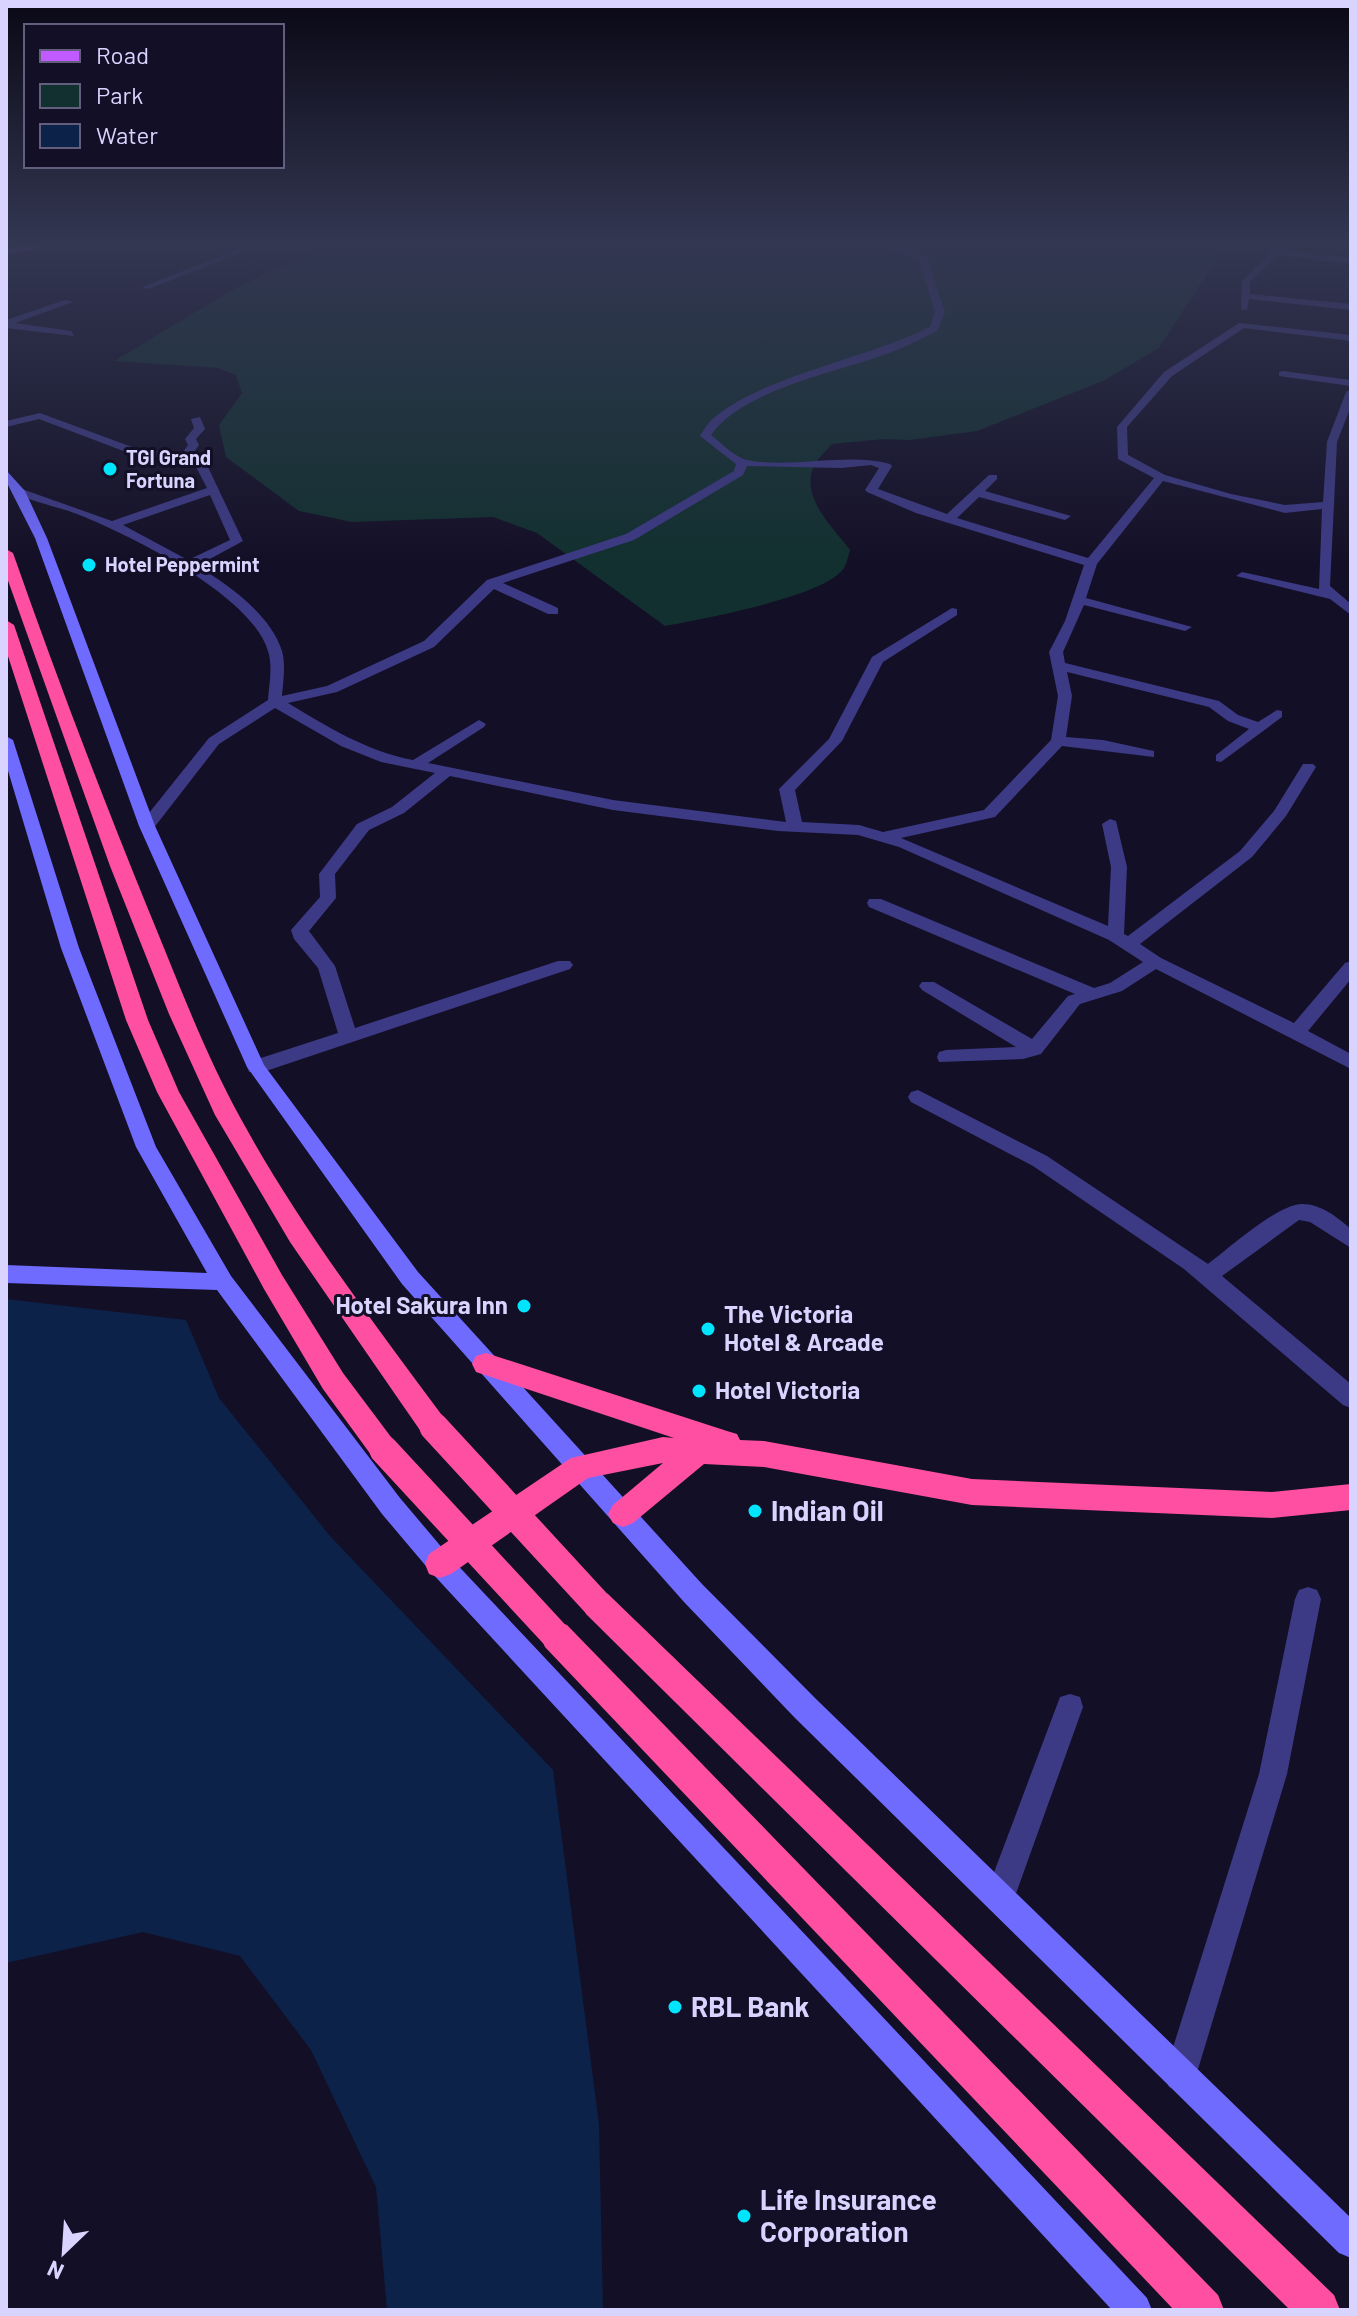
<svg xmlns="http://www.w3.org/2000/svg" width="1357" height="2316" font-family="Barlow,sans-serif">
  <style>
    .green { fill: #12302f }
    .water { fill: #0c2248 }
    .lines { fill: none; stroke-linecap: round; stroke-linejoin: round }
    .street { fill: #3d3a85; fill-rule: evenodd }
    .secondary { fill: #6f6bff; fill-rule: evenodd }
    .primary { fill: #c25bff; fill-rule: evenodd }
    .highway { fill: #ff4fa3; fill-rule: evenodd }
    .highway-bridge { stroke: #ff4fa3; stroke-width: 29 }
    .poi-dot { fill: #00e5ff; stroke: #130f26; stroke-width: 3 }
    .labels { text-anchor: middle; stroke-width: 6; stroke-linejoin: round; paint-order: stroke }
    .far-poi-label { font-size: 20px; font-weight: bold; fill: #d9d4ff; stroke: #130f26; text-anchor: start }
    .poi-label { font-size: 24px; font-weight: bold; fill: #d9d4ff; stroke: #130f26; text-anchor: start }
    .near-poi-label { font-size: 28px; font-weight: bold; fill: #d9d4ff; stroke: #130f26; text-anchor: start }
  </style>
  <rect width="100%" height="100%" fill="#130f26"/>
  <!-- green -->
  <path class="green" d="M 360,241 L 1186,241 L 1217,258 L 1159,348 L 1103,381 L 977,431 L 909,440 L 884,439 L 832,444 C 827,450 819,457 815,464 C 798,496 833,527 850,550 C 848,556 847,563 844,568 C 825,597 701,619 665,626 L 537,533 L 493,517 L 352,522 L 299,511 L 226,457 L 219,425 L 242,393 L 236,375 L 218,368 L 114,361 L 229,292 L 275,269 Z"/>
  <!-- water -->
  <path class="water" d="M 6,1299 L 186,1320 L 219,1398 L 330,1536 L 553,1770 L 599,2124 L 603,2310 L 387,2310 L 376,2187 L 311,2050 L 240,1956 L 143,1932 L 6,1963 Z"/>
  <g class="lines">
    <!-- street -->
    <path class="street" d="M 260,241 L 271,241 L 149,289 L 142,287 Z
      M 852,241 L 896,244 L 926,255 L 945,312 L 937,331 C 919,340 901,349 881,356 C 832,373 741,391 711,435 C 721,443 735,457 747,460 C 791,469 847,452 890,464 L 892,466 L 878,489 L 947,514 L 989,475 L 997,475 L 997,479 L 985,491 L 1071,516 L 1065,520 L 979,497 L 957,518 L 1088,558 L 1154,478 L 1118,459 L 1117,427 L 1164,372 L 1239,323 L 1351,335 L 1351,341 L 1244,328 L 1172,376 L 1127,427 L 1128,455 L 1165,475 L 1231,494 L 1285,505 L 1323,502 L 1327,442 L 1346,392 L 1351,389 L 1351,406 L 1337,442 L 1330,586 L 1351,604 L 1351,615 L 1330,599 L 1236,576 L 1242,572 L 1319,589 L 1322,509 L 1285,513 L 1163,481 L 1097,564 L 1086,598 L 1192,627 L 1185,631 L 1084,605 L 1063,652 L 1065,663 L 1219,701 L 1238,715 L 1258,722 L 1277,710 L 1282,711 L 1282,717 L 1221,762 L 1216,761 L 1216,755 L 1249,729 L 1228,721 L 1209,707 L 1067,672 L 1072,696 L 1066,737 L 1103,740 L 1149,750 L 1154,751 L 1154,757 L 1062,746 L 995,817 L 901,838 L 1108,926 L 1111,867 L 1102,824 L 1110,819 L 1116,821 L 1127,867 L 1124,934 L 1128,936 L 1240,851 L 1274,811 L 1303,764 L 1313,764 L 1316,767 L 1286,816 L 1252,857 L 1140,944 L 1161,958 L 1294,1023 L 1345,963 L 1351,961 L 1351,979 L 1308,1031 L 1351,1054 L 1351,1069 L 1156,969 L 1122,991 L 1080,1004 L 1041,1054 L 1023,1059 L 939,1062 L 937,1057 L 939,1052 L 946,1050 L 1016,1047 L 922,990 L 919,986 L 922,982 L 934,982 L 1032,1039 L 1068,996 L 1075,994 L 869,907 L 867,903 L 869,899 L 881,899 L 1094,988 L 1110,983 L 1143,962 L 1109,940 L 899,847 L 858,835 L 778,831 L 613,810 L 450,776 L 404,813 L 369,830 L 335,874 L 336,898 L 309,931 L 335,966 L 355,1028 L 558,961 L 570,961 L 573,965 L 570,969 L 263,1072 L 249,1072 L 247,1067 L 249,1062 L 338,1033 L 318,968 L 294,939 L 291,930 L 320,897 L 319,874 L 357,824 L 392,807 L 435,773 L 381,762 L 341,746 L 275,708 L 219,744 L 153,829 L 141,829 L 141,823 L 209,738 L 268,700 C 269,685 273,666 268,651 C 252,595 128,534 77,514 C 57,506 29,502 13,491 L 19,488 L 112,521 L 207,488 L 196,467 L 183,459 L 134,455 L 39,419 L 6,427 L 6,421 L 40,413 L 140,450 L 183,452 L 188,445 L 185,439 L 194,428 L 191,419 L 200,417 L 205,429 L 196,439 L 199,445 L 192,455 L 207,465 L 243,541 L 197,566 C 228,584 271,615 282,651 C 286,665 283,682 282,696 L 327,686 L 424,641 L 487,580 L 626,534 L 734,471 L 736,464 L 700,436 C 704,430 708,422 715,417 C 764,376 868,358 930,327 L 935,312 L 919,259 L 895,249 L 852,244 ZM 871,465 L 879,468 L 865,490 L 867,492 L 916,513 L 1084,565 L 1065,621 L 1049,652 L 1058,696 L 1051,740 L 984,810 L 883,832 L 859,825 L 802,822 L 795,790 L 842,741 L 883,662 L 957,615 L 957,609 L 952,608 L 872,657 L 829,739 L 779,789 L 786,822 L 613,800 L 428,763 L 484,727 L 486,724 L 479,720 L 413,760 C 366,751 328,727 288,703 L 337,692 L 434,647 L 494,589 L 548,614 L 558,614 L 558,608 L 503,583 L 634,540 L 743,475 L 747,466 L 841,468 ZM 210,495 L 230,540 L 188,560 L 123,525 Z
      M 1261,241 L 1270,241 L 1279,250 L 1351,258 L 1351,264 L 1278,255 L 1250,282 L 1250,294 L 1351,304 L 1351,310 L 1249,299 L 1247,310 L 1241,310 L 1242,281 L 1271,252 Z
      M 65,300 L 73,302 L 15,323 L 71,331 L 74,336 L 6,328 L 6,320 Z
      M 1283,371 L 1351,380 L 1351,386 L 1279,376 L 1279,372 Z
      M 918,1090 L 1047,1156 L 1208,1264 C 1228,1249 1278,1204 1302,1204 C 1321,1204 1337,1217 1351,1229 L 1351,1248 L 1310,1222 L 1299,1220 L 1222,1276 L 1351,1384 L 1351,1408 L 1343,1405 L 1184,1269 L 1033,1166 L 911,1102 L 908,1097 L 911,1092 Z
      M 1308,1587 L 1317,1590 L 1321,1599 L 1287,1774 L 1196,2076 L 1191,2087 L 1180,2092 L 1169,2087 L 1164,2076 L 1259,1774 L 1295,1599 L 1299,1590 Z
      M 1070,1694 L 1080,1697 L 1083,1707 L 1014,1899 L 1009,1909 L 999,1914 L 989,1909 L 984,1899 L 1060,1697 Z"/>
    <!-- secondary -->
    <path class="secondary" d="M 6,470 L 25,491 L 47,538 L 155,826 L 264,1065 L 418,1272 L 702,1584 L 815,1698 L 1351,2218 L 1351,2258 L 1339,2253 L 795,1718 L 684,1602 L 402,1284 L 247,1067 L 139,826 L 35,538 L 6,481 Z
      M 6,736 L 13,740 L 79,948 L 156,1147 L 231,1276 L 400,1498 L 449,1556 L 1147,2298 L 1152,2310 L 1112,2310 L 431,1572 L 382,1514 L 217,1290 L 6,1283 L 6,1265 L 207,1273 L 136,1147 L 61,948 L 6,764 Z"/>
    <!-- primary -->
    <path class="primary" d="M 60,241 L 81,241 L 6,254 L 6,248 Z"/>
    <!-- highway -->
    <path class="highway" d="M 6,549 L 13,553 C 55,673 100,791 148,909 C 177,979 204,1052 241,1119 C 299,1225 372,1321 444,1418 L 448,1427 L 444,1436 L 434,1439 L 424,1436 L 397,1397 L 290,1242 L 215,1115 L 169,1014 L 110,866 L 6,575 Z
      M 6,620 L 14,625 L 148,1020 L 179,1092 L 282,1275 L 343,1373 L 394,1441 L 398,1450 L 394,1459 L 384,1463 L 374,1459 L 323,1389 L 264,1289 L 157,1092 L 126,1020 L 6,650 Z
      M 486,1353 L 727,1431 L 737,1434 L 740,1440 L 764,1441 L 972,1479 L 1272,1492 L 1351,1484 L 1351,1510 L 1272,1518 L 972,1505 L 764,1467 L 704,1464 L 633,1523 L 623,1527 L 613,1523 L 608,1514 L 613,1505 L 663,1463 L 588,1478 L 451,1574 L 440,1578 L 429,1574 L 425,1564 L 429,1554 L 571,1458 L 663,1437 L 674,1438 L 476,1372 L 472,1364 L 476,1356 Z
      M 597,1589 L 608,1594 L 1334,2295 L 1340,2310 L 1290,2310 L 586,1614 L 582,1604 L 586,1594 Z
      M 556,1621 L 567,1625 L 1218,2295 L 1224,2310 L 1174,2310 L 545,1647 L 540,1636 L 545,1625 Z"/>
    <!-- highway-bridge -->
    <path class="highway-bridge" d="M 434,1427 L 597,1604
      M 384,1450 L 556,1636"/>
  </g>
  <!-- sky -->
  <linearGradient id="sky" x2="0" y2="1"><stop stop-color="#0a0815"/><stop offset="0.43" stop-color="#333752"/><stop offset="1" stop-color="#333752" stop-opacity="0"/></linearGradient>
  <rect width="1357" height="565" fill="url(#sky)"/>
  <!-- markers -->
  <g class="poi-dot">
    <circle cx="110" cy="469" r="8"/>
    <circle cx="89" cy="565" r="8"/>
    <circle cx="524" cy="1306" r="8"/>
    <circle cx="708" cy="1329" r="8"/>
    <circle cx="699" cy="1391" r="8"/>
    <circle cx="755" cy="1511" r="8"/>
    <circle cx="675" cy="2007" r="8"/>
    <circle cx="744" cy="2216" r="8"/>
  </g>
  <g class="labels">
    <!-- far-poi labels -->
    <g class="far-poi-label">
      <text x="126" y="465">TGI Grand<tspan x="126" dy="23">Fortuna</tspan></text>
      <text x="105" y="572">Hotel Peppermint</text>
    </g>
    <!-- poi labels -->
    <g class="poi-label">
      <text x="508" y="1314" text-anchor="end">Hotel Sakura Inn</text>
      <text x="724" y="1323">The Victoria<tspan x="724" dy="28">Hotel &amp; Arcade</tspan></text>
      <text x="715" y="1399">Hotel Victoria</text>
    </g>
    <!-- near-poi labels -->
    <g class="near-poi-label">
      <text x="771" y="1521">Indian Oil</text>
      <text x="691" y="2017">RBL Bank</text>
      <text x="760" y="2210">Life Insurance<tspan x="760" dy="32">Corporation</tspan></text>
    </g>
  </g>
  <!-- border -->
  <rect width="1357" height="2316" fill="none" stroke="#d9d4ff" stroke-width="16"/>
  <!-- legend -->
  <rect x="24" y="24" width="260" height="144" fill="#130f26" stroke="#625e7d" stroke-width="2"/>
  <rect x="40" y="50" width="40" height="12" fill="#c25bff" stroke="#625e7d" stroke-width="2"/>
  <text x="96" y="64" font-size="24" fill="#d9d4ff">Road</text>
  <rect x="40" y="84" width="40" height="24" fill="#12302f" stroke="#625e7d" stroke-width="2"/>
  <text x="96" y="104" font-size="24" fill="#d9d4ff">Park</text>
  <rect x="40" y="124" width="40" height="24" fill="#0c2248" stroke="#625e7d" stroke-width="2"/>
  <text x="96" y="144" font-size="24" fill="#d9d4ff">Water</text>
  <!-- north arrow -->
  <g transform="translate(64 2252) rotate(205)" stroke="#130f26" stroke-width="6" paint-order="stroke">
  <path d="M0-6L14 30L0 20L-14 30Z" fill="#d9d4ff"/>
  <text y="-12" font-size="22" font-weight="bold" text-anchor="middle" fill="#d9d4ff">N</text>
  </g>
</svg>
